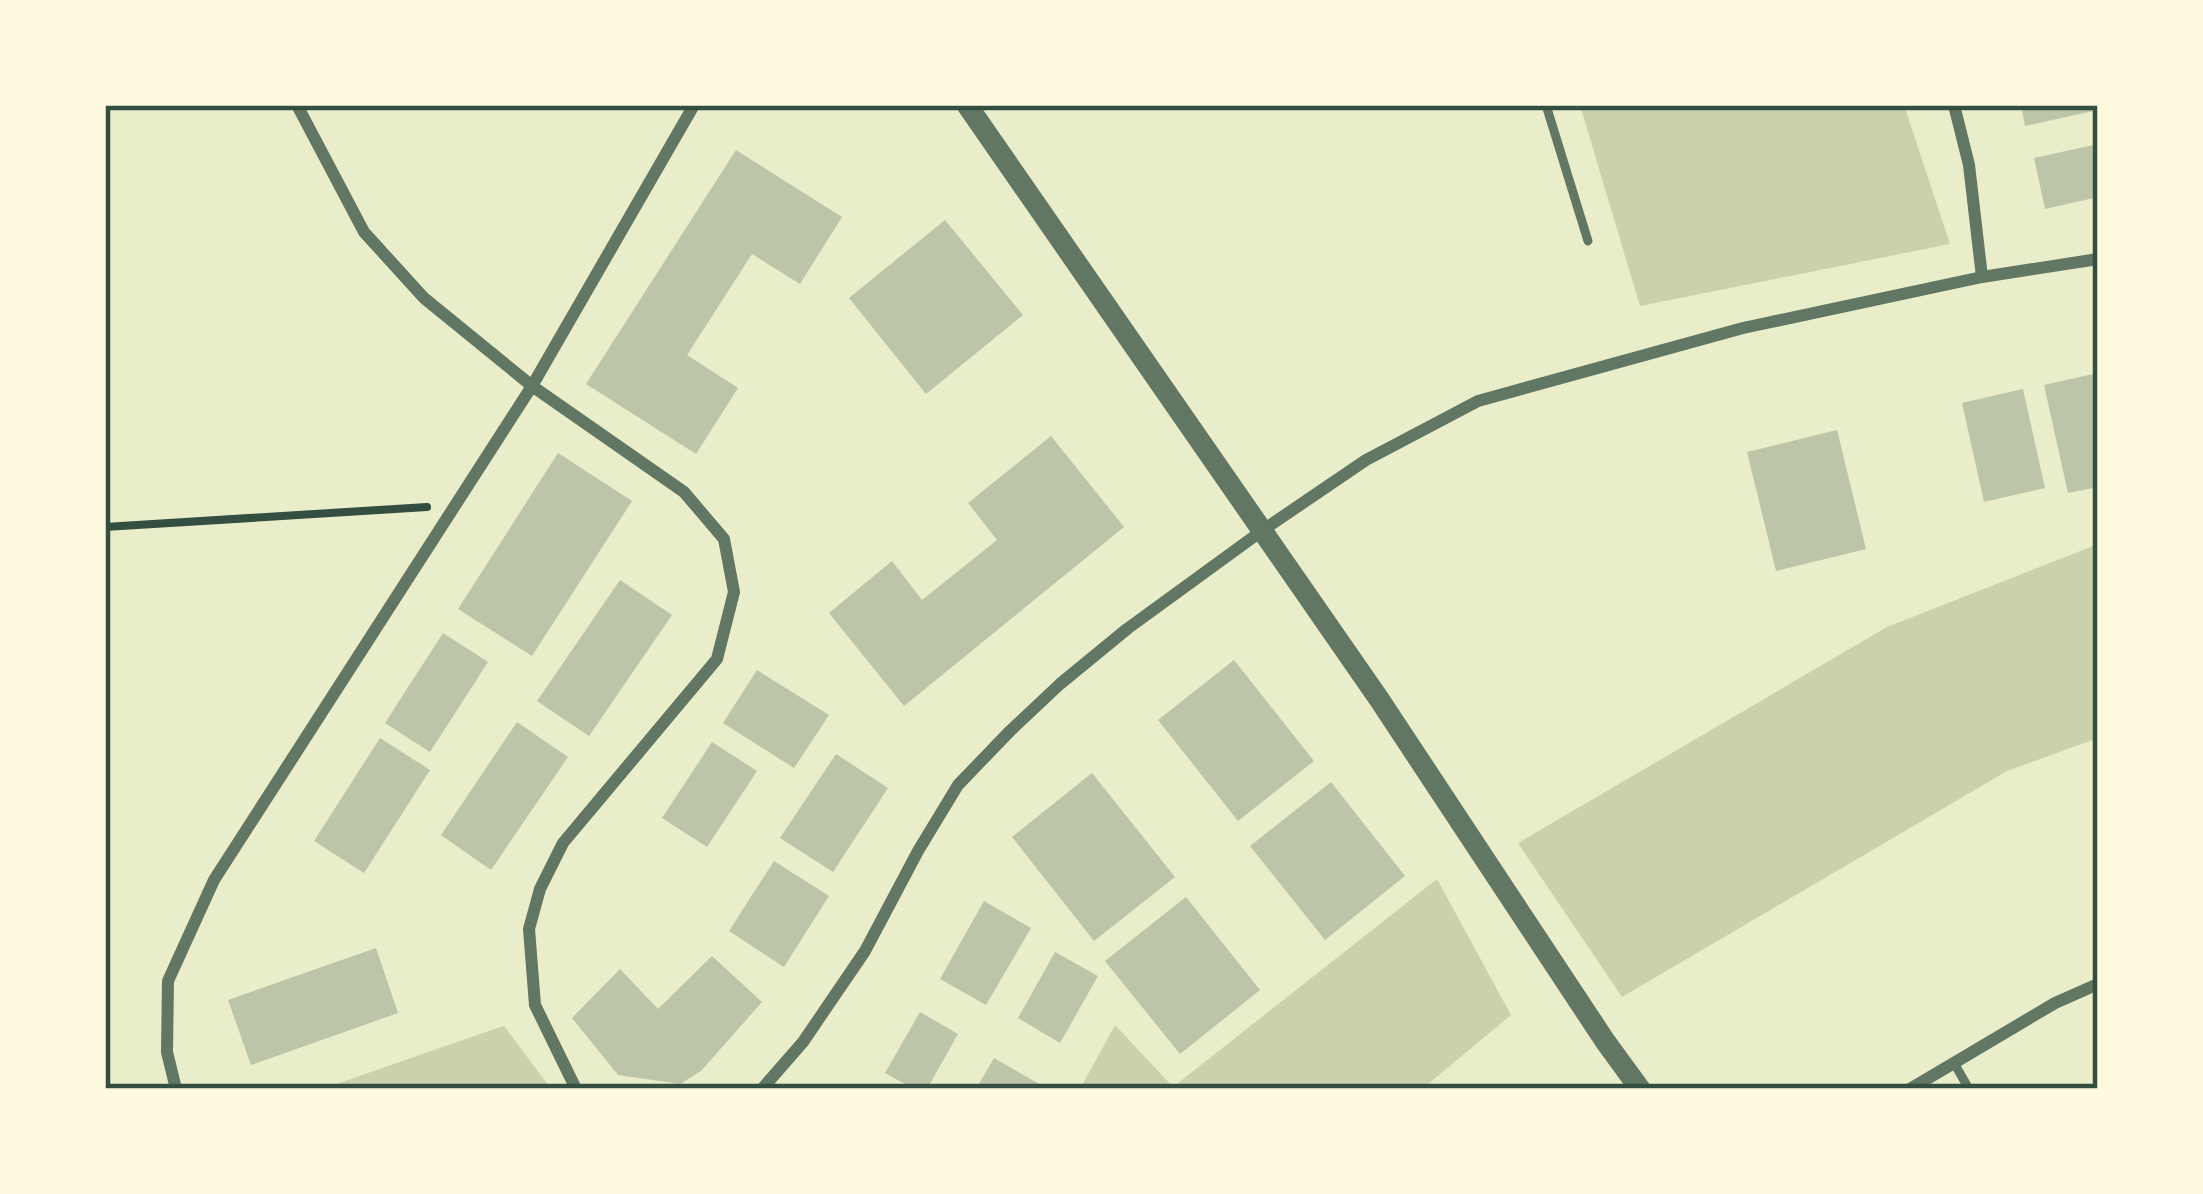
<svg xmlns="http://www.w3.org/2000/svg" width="2203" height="1194" font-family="'Sofia Sans Condensed',sans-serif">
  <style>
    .green { fill: #cad2ad }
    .building { fill: #bcc5a7 }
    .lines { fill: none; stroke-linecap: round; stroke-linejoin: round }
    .path { stroke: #344e41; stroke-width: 8 }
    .service { stroke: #617663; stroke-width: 9 }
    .minor { stroke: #617663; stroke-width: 12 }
    .tertiary { stroke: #617663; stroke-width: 21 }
    .neatline { fill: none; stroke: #344e41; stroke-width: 4.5 }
  </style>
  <rect width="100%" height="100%" fill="#e9edc9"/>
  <!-- green -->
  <path class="green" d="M 1580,105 L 1904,105 L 1950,244 L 1640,306 Z
    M 2098,544 L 2098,738 L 2007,771 L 1622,997 L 1518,843 L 1887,627 Z
    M 1437,879 L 1511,1015 L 1422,1089 L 1080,1089 L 1115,1025 L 1173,1087 Z
    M 504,1026 L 551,1089 L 322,1089 L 503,1026 Z"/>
  <!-- building -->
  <path class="building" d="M 2021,105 L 2098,105 L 2098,110 L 2025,126 Z
    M 2098,144 L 2098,197 L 2045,209 L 2034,158 Z
    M 736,150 L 842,217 L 800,284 L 752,254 L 687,355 L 738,388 L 696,454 L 586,384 Z
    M 945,220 L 1023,315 L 926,394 L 849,298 Z
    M 2098,373 L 2098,487 L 2068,493 L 2044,385 Z
    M 2023,389 L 2045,488 L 1984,502 L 1962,403 Z
    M 1837,430 L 1866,549 L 1776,571 L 1747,452 Z
    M 1051,436 L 1124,527 L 904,706 L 829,613 L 892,561 L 922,600 L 997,540 L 968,503 Z
    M 558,453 L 632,501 L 532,656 L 458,609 Z
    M 620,580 L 672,615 L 589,736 L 537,701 Z
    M 443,633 L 488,662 L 430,752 L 385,723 Z
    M 1234,660 L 1314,761 L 1238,821 L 1158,720 Z
    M 757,670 L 829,715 L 794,768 L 723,723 Z
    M 517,722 L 568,757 L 491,870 L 441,835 Z
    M 380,738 L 430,770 L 364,873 L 314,841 Z
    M 712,742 L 757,771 L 707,847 L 662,818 Z
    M 836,754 L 888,788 L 833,872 L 780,838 Z
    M 1092,773 L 1175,877 L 1094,941 L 1012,837 Z
    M 1331,782 L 1405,876 L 1325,940 L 1250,846 Z
    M 774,861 L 829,896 L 784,967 L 729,931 Z
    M 1186,897 L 1260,990 L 1180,1054 L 1105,961 Z
    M 984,901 L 1031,928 L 986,1005 L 940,979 Z
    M 376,948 L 398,1013 L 251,1065 L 228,1000 Z
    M 1055,952 L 1098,976 L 1060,1043 L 1018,1018 Z
    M 712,956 L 762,1002 L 701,1071 L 680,1084 L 618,1075 L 572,1018 L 620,969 L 658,1009 Z
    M 920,1012 L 958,1034 L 927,1089 L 914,1089 L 885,1073 Z
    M 994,1058 L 1039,1084 L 1036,1089 L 976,1089 Z"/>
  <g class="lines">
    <!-- path -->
    <path class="path" d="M 105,527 L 427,507"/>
    <!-- service -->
    <path class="service" d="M 1546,105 L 1588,241
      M 1954,1063 L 1969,1089"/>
    <!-- minor -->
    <path class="minor" d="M 297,105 L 364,232 L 424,298 L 532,386 L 684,492 L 724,539 L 734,592 L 717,659 L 563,843 L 540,889 L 529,929 L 535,1005 L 576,1089
      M 1954,105 L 1969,165 L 1982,277
      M 176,1089 L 167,1052 L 168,981 L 214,880 L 532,386 L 694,105
      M 762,1089 L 803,1042 L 865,951 L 918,851 L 958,785 L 1010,731 L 1060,684 L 1127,629 L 1263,530 L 1366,460 L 1478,401 L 1743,328 L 1982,277 L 2098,259
      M 1910,1089 L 2055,1003 L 2098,984"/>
    <!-- tertiary -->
    <path class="tertiary" d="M 967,105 L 1379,699 L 1605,1041 L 1640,1089"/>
  </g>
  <!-- border -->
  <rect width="2203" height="1194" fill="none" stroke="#fefae0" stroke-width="216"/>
  <rect x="108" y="108" width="1987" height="978" class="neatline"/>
</svg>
